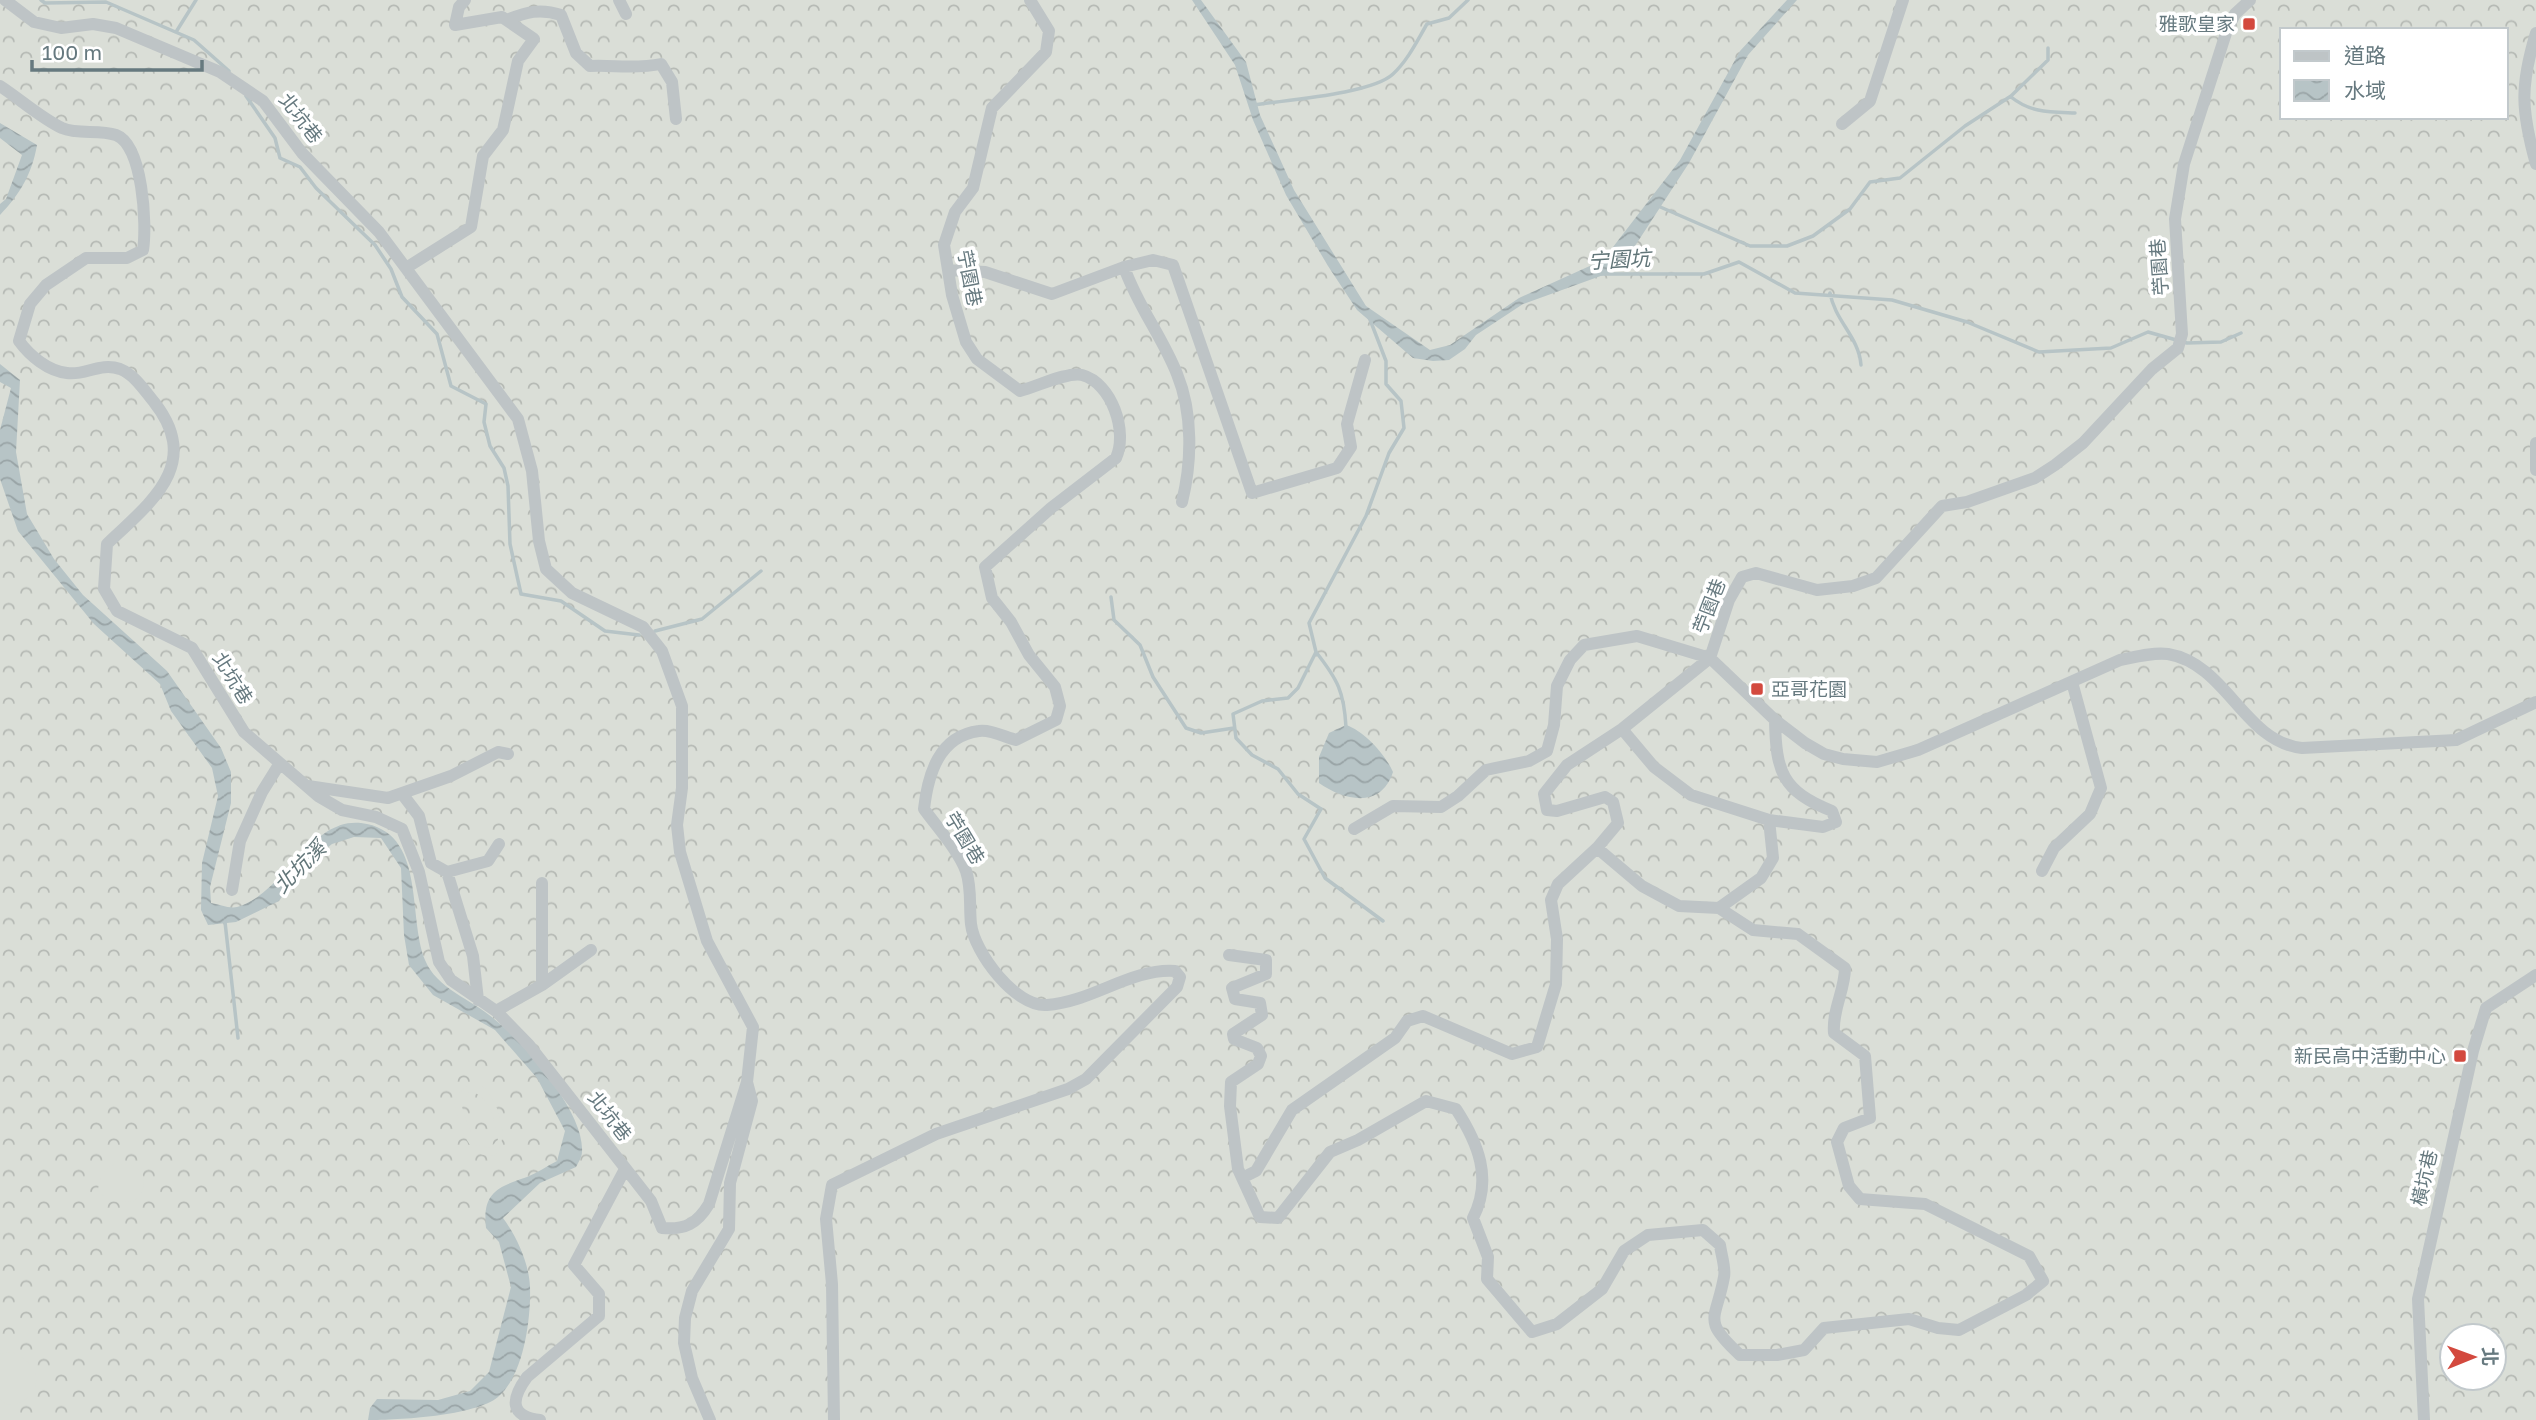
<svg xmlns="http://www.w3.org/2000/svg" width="2536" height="1420" font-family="'Golos Text','Noto Sans TC',sans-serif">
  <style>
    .forest { fill: url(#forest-crowns); fill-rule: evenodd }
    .pitch { fill: #daded7; fill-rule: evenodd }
    .water { fill: url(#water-waves) }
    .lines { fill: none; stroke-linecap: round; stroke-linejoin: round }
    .stream { stroke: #b7c4c6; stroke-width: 3.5 }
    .minor { stroke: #bec4c6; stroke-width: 12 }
    .poi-dot { fill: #d3493e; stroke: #fff; stroke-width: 2.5 }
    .labels { text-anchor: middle; stroke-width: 7; stroke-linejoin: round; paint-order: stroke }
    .poi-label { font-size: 19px; fill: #66797f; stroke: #fff; text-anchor: end }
    .street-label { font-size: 19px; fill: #66797f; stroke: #fff }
    .water-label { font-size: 21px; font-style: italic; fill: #627679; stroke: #fff }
  </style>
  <defs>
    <pattern id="forest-crowns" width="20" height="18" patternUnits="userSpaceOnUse" patternTransform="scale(1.75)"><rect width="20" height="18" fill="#daded7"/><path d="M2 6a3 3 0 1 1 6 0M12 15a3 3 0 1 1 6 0" fill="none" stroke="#b5b9b4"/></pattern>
    <pattern id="water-waves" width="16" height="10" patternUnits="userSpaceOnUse" patternTransform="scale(1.75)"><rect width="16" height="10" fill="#b7c4c6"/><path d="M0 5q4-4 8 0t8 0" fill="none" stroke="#99a4a6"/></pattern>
  </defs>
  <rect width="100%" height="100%" fill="#f9f9f7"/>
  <!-- forest -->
  <path class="forest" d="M 0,0 L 2536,0 L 2536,1420 L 0,1420 ZM 2282,30 L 2506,30 L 2506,117 L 2282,117 ZM 2452,1336 L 2494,1336 L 2494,1378 L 2452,1378 Z"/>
  <!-- pitch -->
  <path class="pitch" d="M 467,1086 L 482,1086 C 498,1099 511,1139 495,1155 C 467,1161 461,1124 454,1104 L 458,1094 ZM 469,1092 C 490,1093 495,1122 498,1140 L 490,1148 L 475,1145 L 462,1107 Z
    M 116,1164 L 131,1165 L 142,1171 C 145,1185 145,1192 133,1202 L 108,1201 L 98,1190 C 100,1177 102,1169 116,1164 Z
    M 12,1352 C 66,1377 15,1420 0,1399 C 0,1387 0,1367 0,1354 Z"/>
  <!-- water -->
  <path class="water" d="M 1192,0 L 1201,0 L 1246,62 L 1260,115 L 1294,190 L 1366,306 L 1430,350 L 1450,345 L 1519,298 L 1603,260 L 1680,160 L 1740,51 L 1787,0 L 1797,0 L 1748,55 L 1689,163 L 1620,269 L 1523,304 L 1476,335 L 1465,349 L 1449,360 L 1433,361 L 1413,358 L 1357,310 L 1328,266 L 1286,195 L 1253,120 L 1235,65 Z
    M 0,123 L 37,145 C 32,174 20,194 0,215 L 0,204 L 6,199 L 22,155 L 0,138 Z
    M 0,364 L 20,380 L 16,452 L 27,514 L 54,559 L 83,595 L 167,671 L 221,748 L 231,772 L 231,803 L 210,887 L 211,903 C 218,904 230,909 237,907 C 284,894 310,817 361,823 C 427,831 407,916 425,960 C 436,988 472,1000 493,1018 C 523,1042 585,1112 582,1152 C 582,1157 578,1163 576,1167 L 540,1183 L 503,1218 C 517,1237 529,1263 530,1287 C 531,1319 524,1375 498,1397 C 475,1416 398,1420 368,1420 L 370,1408 L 377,1399 L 438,1400 L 470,1391 L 489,1372 L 511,1287 L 499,1242 L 486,1228 C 482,1192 498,1187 527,1177 C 537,1173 547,1166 557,1161 L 565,1131 L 537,1078 L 495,1030 L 433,995 L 409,965 L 404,935 L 401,868 L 381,838 L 354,837 L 332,844 L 302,868 L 279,901 L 236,922 L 208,925 L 201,910 L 202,863 L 218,796 L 212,768 L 171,711 L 160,684 L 94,624 L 18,531 L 0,479 L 0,430 L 11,388 L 0,382 Z
    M 1346,725 C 1364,731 1385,754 1393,772 C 1381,809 1345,801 1319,783 L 1319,757 L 1329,733 Z"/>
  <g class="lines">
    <!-- stream -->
    <path class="stream" d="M 41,0 L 45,3 L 106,2 L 194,40 L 229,71
      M 176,32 L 196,0
      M 246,96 L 275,138 L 280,158 L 300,167 L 316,188 L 375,245 L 391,269 L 402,297 L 437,334 L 451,386 L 486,404 L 484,422 L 490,446 L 504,468 L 508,486 L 510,544 L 521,594 L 561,601 L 605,631 L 639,635
      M 2011,97 C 2031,113 2050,112 2075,113
      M 1254,105 C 1285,100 1372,94 1393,74 C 1408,60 1417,41 1427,24 L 1449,18 L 1468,0
      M 1658,206 L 1750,246 L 1787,246 L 1813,236 L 1850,209 L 1870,182 L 1900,178 L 1965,126 L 2011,96 L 2048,60 L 2048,48
      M 1601,274 L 1704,274 L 1739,262 L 1795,293 L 1892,300 L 1967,322 L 2039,352 L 2111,348 L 2148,332 L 2187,343 L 2221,342 L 2241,333
      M 1830,293 C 1835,321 1859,337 1861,365
      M 1369,317 L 1386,361 L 1386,384 L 1401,401 L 1404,428 L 1389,453 L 1366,516 L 1309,623 L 1316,652 L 1298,688 L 1288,698 L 1262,701 L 1233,714 L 1236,738 L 1252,755 L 1278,769 L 1298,794 L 1321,809 L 1304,839 L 1325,878 L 1383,921
      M 1111,597 L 1114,620 L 1140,645 L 1153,677 L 1186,728 L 1201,733 L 1234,728
      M 655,631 L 702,619 L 761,571
      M 1316,652 C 1338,680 1344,692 1346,727
      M 225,922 L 238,1038"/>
    <!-- minor -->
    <path class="minor" d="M 5,0 L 34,22 L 61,28 L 93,24 L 116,28 L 220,72 L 263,101 L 302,153 L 379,232 L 518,419 L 532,471 L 539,541 L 546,569 L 572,593 L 643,627 L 662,651 L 682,706 L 682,788 L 677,825 L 680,852 L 707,941 L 753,1027 L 747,1082 L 752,1101 L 730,1183 L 729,1229 L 692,1291 L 685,1318 L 684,1343 L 692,1378 L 710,1420
      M 619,0 L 626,14
      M 2250,0 L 2235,14 L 2227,30 L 2184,164 L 2175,219 L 2182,334 L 2178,348 L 2152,369 L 2083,443 L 2055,465 L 2035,478 L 1967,502 L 1942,506 L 1876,578 L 1853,586 L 1817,590 L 1756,573 L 1742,577 L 1729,600 L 1710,658 L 1775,720 L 1805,743 L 1824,754 L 1843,759 L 1877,762 L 1918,750 L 2120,660 C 2135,657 2153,652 2168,654 C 2227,664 2244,742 2302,748 L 2456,740 L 2536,702
      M 507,20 C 526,12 540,8 561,15 L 576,53 L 590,66 C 614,65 637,69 661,64 L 672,82 L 676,119
      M 2536,33 C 2520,86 2521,110 2536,164
      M 0,86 C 20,99 41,118 62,128 C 78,135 99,129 116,135 C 143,145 147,225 143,250 L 127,258 L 86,258 L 46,285 L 30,304 L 19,341 C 30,356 48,371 67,373 C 85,376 100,362 120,369 C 135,375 144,390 154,402 C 203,464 151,502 107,544 L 104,589 L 117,611 L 192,648 L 244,732 L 318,796 L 342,810 L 376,817 L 402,829 L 419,872 L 439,962 L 451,980 L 496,1011 L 529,1045 L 651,1201 L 662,1228 C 685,1230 697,1224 709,1204 L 747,1082
      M 1842,124 L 1870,101 L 1903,0
      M 1124,267 C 1138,307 1162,336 1177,374 C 1193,413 1192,462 1182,502
      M 406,268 L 471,227 L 483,156 L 503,130 L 518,61 L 534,39 L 502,17 L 455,25 L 459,7 L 465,0
      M 948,270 L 985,272 L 1052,294 L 1124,267 L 1153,260 L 1173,265 L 1252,493 L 1337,468 L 1351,447 L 1347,424 L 1365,360
      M 2536,443 L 2536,470
      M 1622,729 L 1654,767 L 1691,795 L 1769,820
      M 308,786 L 388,798 L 451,776 L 498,752 L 508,754
      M 403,795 L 419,816 L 431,863 L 447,872 L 488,861 L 499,844
      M 1354,829 L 1393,806 L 1441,807 L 1458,796 L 1486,770 L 1529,761 L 1547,751 L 1554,725 L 1557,686 L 1570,660 L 1584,645 L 1637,636 L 1710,658
      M 1597,848 L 1618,823 L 1613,802 L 1605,797 L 1557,811 L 1547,810 L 1544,794 L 1567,765 L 1622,729 L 1710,658
      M 2042,871 L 2054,848 L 2090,814 L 2101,788 L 2072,682
      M 447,872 L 473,956 L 478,1000
      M 232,890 L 240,841 L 262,792 L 280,763
      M 1229,955 L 1266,960 L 1266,974 L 1232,988 L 1235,999 L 1260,1003 L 1262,1015 L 1233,1034 L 1234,1039 L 1257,1048 L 1261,1056 L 1258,1064 L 1231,1082 L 1230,1106 L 1238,1169 L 1260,1217 L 1278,1218 L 1330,1152 L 1358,1140 L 1426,1101 L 1456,1109 C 1478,1143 1493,1179 1473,1218 L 1488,1257 L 1487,1279 L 1532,1332 L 1557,1324 L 1602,1289 L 1624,1251 L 1648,1235 L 1703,1230 L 1720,1245 C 1721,1254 1726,1268 1724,1277 C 1716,1321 1701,1319 1740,1355 L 1777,1355 L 1804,1350 L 1824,1328 L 1909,1319 L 1938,1328 L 1959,1330 L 2026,1295 L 2043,1281 L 2029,1256 L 1925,1204 L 1860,1199 L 1849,1186 L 1837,1142 L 1844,1128 L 1870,1118 L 1865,1056 L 1834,1033 C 1832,1010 1845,990 1845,968 L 1798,934 L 1753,930 L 1719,908
      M 542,985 L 591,950
      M 496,1011 L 542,985 L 542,883
      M 1244,1177 L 1256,1171 L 1292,1110 L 1395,1038 L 1407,1021 L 1423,1016 L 1512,1054 L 1537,1047 L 1556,984 L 1557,939 L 1551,900 L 1558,884 L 1597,848 L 1642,886 L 1679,906 L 1719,908 L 1761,878 L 1773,858 L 1769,820 L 1823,827 L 1836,822 L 1832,811 C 1782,791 1776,772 1775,720
      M 540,1420 C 509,1416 511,1399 527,1377 L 599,1316 L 599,1294 L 574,1265 L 625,1169
      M 834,1420 L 832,1284 L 826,1219 L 832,1185 L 936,1134 L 1068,1089 L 1086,1079 L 1177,987 L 1180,977 L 1175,971 C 1131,968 1092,1002 1047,1005 C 1016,1008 974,952 971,924 C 969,905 972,889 966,871 C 958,850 937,827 924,809 C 928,774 939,736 979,731 C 989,729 1005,737 1016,740 L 1056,720 L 1060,706 L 1055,687 L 1029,655 L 1011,622 L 992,598 L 985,567 L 1051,508 L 1116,458 C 1128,432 1112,383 1082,375 C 1068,371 1036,387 1020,391 L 977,359 L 966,342 L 952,295 L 944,245 L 955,212 L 973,188 L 992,108 L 1046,52 L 1049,31 L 1030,0
      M 2424,1420 L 2418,1299 L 2473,1051 L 2486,1008 L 2536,975"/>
  </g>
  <!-- markers -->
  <g class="poi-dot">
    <rect x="2242" y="17" width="14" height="14" rx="3.5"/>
    <rect x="1750" y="682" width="14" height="14" rx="3.5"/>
    <rect x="2453" y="1049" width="14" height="14" rx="3.5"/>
  </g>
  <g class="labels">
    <!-- poi labels -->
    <g class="poi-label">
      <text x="2235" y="31">雅歌皇家</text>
      <text x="1771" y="696" text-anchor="start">亞哥花園</text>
      <text x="2446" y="1063">新民高中活動中心</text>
    </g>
    <!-- street labels -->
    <g class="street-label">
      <text transform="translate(301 118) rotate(52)" y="7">北坑巷</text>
      <text transform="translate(2159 267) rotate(-94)" y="7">苧園巷</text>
      <text transform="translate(970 278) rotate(79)" y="7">苧園巷</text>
      <text transform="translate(1709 606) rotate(-69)" y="7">苧園巷</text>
      <text transform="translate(233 678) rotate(58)" y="7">北坑巷</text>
      <text transform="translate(965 838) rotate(59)" y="7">苧園巷</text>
      <text transform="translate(610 1116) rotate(52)" y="7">北坑巷</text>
      <text transform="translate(2424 1178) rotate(-77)" y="7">橫坑巷</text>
    </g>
    <!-- water labels -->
    <g class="water-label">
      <text transform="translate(1619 260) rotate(-3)" y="7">宁園坑</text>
      <text transform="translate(300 867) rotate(-45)" y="7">北坑溪</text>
    </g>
  </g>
  <!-- legend -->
  <rect x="2280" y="28" width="228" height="91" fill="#ffffff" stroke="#c2c9cc" stroke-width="2"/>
  <rect x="2294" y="51" width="35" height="10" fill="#bec4c6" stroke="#c2c9cc" stroke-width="2"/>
  <text x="2344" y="63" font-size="21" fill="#66797f">道路</text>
  <rect x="2294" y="80" width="35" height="21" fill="url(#water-waves)" stroke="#c2c9cc" stroke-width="2"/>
  <text x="2344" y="98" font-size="21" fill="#66797f">水域</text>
  <!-- north arrow -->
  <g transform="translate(2473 1357) rotate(89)"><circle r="33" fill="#ffffff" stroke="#c2c9cc" stroke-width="2"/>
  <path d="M0-5L12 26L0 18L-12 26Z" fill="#d3493e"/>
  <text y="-10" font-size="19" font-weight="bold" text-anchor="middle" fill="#66797f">北</text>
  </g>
  <!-- scale -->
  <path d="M32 60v10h170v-10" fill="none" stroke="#66797f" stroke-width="3.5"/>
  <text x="42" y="60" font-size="21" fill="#66797f" stroke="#ffffff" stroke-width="5" paint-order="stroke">100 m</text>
</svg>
